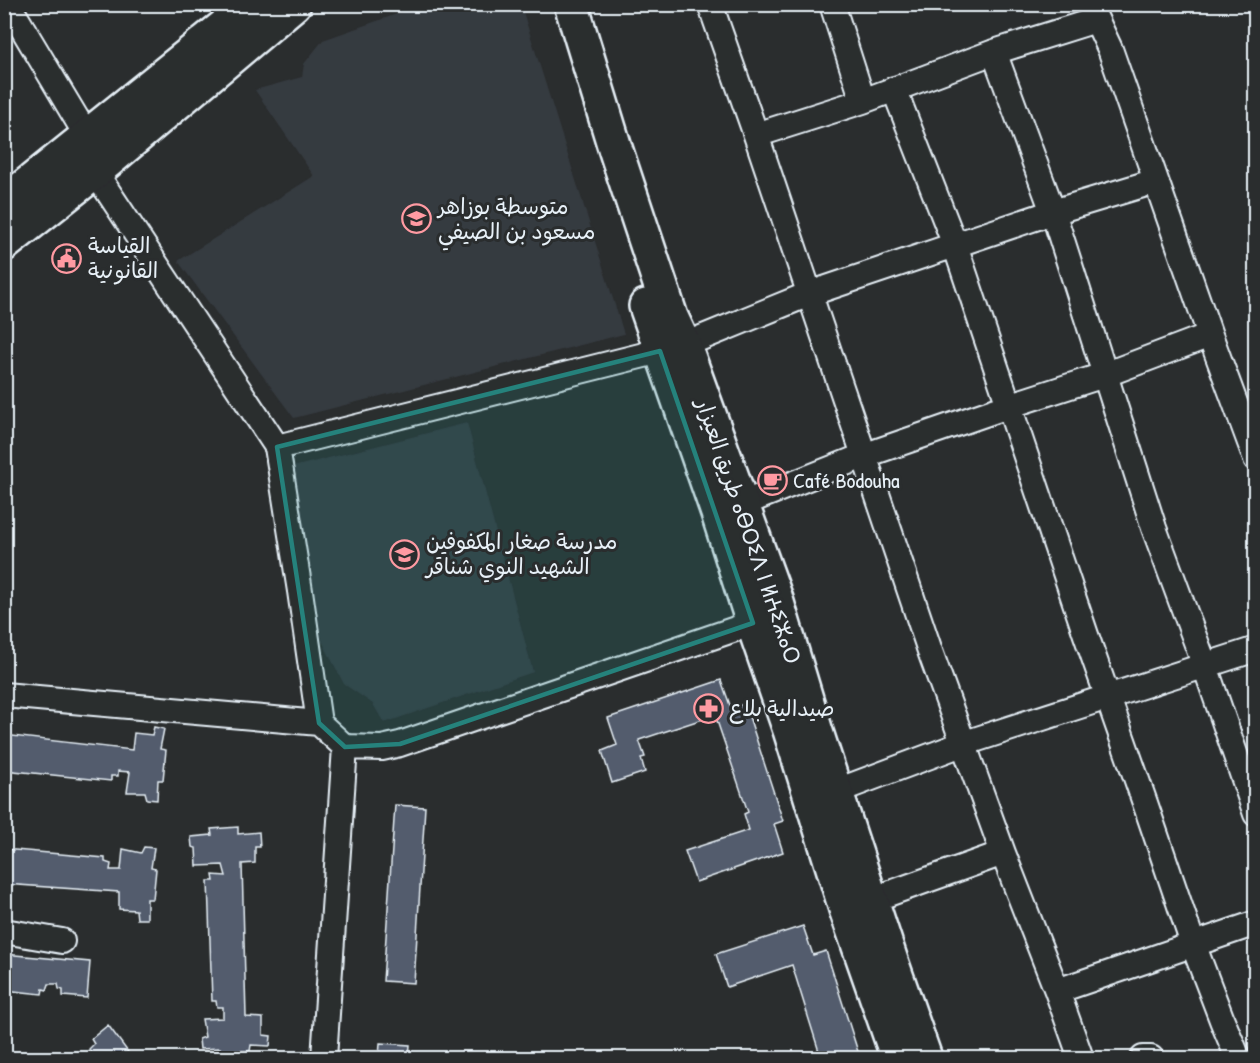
<svg xmlns="http://www.w3.org/2000/svg" width="1260" height="1063" font-family="'Patrick Hand','Playpen Sans Arabic','Noto Sans Tifinagh',sans-serif">
  <style>
    .built { fill: #363b41 }
    .building { fill: #535c6d; stroke: #e8f1f8; stroke-width: 1.5 }
    .lines { fill: none; stroke-linecap: round; stroke-linejoin: round }
    .minor-casing { stroke: #e8f1f8; stroke-width: 28 }
    .secondary-casing { stroke: #e8f1f8; stroke-width: 38 }
    .minor { stroke: #2a2d2e; stroke-width: 24 }
    .secondary { stroke: #2a2d2e; stroke-width: 33 }
    .marked { fill: #25827c; fill-opacity: 0.2; stroke: #25827c; stroke-width: 4.5; stroke-linejoin: round }
    .labels { text-anchor: middle; stroke-width: 6; stroke-linejoin: round; paint-order: stroke }
    .poi-label { font-size: 22px; fill: #e8f1f8; stroke: #2a2d2e; text-anchor: start }
    .street-label { font-size: 22px; fill: #e8f1f8; stroke: #2a2d2e }
  </style>
  <rect width="100%" height="100%" fill="#2a2d2e"/>
  <filter id="ink" filterUnits="userSpaceOnUse"><feTurbulence type="fractalNoise" baseFrequency=".0167" numOctaves="2"/><feDisplacementMap in="SourceGraphic" scale="12" xChannelSelector="R" yChannelSelector="G"/><feConvolveMatrix kernelMatrix="1 2 1 2 8 2 1 2 1" color-interpolation-filters="sRGB"/></filter>
  <g filter="url(#ink)">
    <!-- built -->
    <path class="built" d="M 416,5 L 515,5 L 523,12 L 624,334 L 294,418 L 178,261 L 314,176 L 255,90 L 302,77 L 304,64 L 323,40 L 417,7 Z
      M 467,423 L 533,672 L 384,723 L 373,704 L 344,684 L 322,641 L 293,467 Z"/>
    <!-- building -->
    <path class="building" d="M 721,680 L 731,708 L 745,704 L 783,821 L 774,824 L 783,852 L 696,882 L 685,851 L 749,830 L 744,814 L 748,812 L 715,715 L 639,740 L 645,757 L 641,758 L 645,772 L 612,783 L 602,751 L 617,745 L 608,718 Z
      M 154,727 L 164,729 L 160,749 L 166,750 L 163,780 L 158,780 L 157,800 L 147,799 L 145,792 L 127,792 L 130,772 L 118,771 L 118,776 L 111,776 L 111,781 L 4,770 L 4,735 L 132,750 L 134,733 L 152,735 Z
      M 395,805 L 425,807 L 414,983 L 383,981 Z
      M 238,827 L 238,834 L 259,832 L 260,847 L 255,847 L 255,863 L 242,864 L 246,1017 L 263,1018 L 263,1035 L 271,1036 L 270,1046 L 251,1045 L 250,1051 L 220,1052 L 220,1048 L 200,1049 L 199,1039 L 205,1037 L 202,1019 L 223,1018 L 223,1007 L 217,1007 L 216,1001 L 212,1001 L 208,881 L 214,881 L 213,875 L 226,876 L 223,865 L 197,866 L 196,848 L 192,847 L 191,837 L 212,835 L 211,829 Z
      M 144,847 L 154,848 L 151,868 L 156,869 L 153,899 L 147,899 L 147,919 L 137,919 L 136,910 L 119,909 L 119,892 L 4,884 L 4,849 L 105,858 L 105,862 L 111,864 L 110,870 L 121,870 L 123,849 L 141,853 Z
      M 803,926 L 813,955 L 826,951 L 860,1058 L 821,1058 L 792,965 L 727,987 L 716,954 Z
      M 4,954 L 90,962 L 87,998 L 63,996 L 63,990 L 59,989 L 58,984 L 49,984 L 47,990 L 43,989 L 42,994 L 4,990 Z
      M 108,1025 L 128,1052 L 120,1058 L 86,1058 L 92,1054 L 89,1049 L 94,1044 L 91,1039 Z
      M 380,1043 L 410,1045 L 409,1058 L 379,1058 Z"/>
    <g class="lines">
      <defs>
        <path id="minor" d="M 8,4 L 87,136 L 95,172 L 277,447 L 300,591 L 319,723
          M 710,4 L 756,135 L 931,654 L 1003,853 L 1057,991 L 1081,1058
          M 832,4 L 863,101
          M 1089,4 L 1110,49 L 1210,335 L 1256,459
          M 994,52 L 1053,212 L 1154,528 L 1205,666 L 1256,814
          M 894,89 L 955,245 L 1086,635 L 1145,803 L 1193,944 L 1222,1020 L 1238,1058
          M 756,135 L 863,101 L 994,52 L 1096,20
          M 277,447 L 684,345 L 809,294 L 1053,212 L 1156,181
          M 727,510 L 863,456 L 1008,406 L 1104,375 L 1210,335
          M 4,695 L 319,723 L 345,747 L 382,748 L 400,744 L 753,623
          M 821,797 L 962,744 L 1256,649
          M 871,900 L 1003,853
          M 4,931 L 62,941
          M 1057,991 L 1256,923
          M 324,1058 L 345,747
          M 1143,1058 L 1151,1058"/>
        <path id="secondary" d="M 571,4 L 615,148 L 671,317 L 684,345 L 775,596 L 816,732 L 892,964 L 925,1058
          M 4,203 L 252,4
          M 4,244 L 95,172 L 294,4
          M 646,306 L 718,513 L 753,623 L 790,730 L 846,909 L 898,1058"/>
      </defs>
      <!-- minor casing -->
      <use href="#minor" class="minor-casing"/>
      <!-- secondary casing -->
      <use href="#secondary" class="secondary-casing"/>
      <!-- minor -->
      <use href="#minor" class="minor"/>
      <!-- secondary -->
      <use href="#secondary" class="secondary"/>
    </g>
  </g>
  <!-- marked area -->
  <path class="marked" d="M 660,351 L 753,623 L 400,744 L 345,747 L 319,723 L 277,447 Z"/>
  <!-- icons -->
  <defs>
    <symbol id="school-ring" viewBox="-11 -11 22 22"><circle r="9.5" fill="#2a2d2e" stroke="#ff9aa2" stroke-width="1.5"/><path d="M0-5L7-2L0 1L-7-2ZM-4 1L0 2.5L4 1V4Q0 6-4 4Z" fill="#ff9aa2"/></symbol>
    <symbol id="civic-ring" viewBox="-11 -11 22 22"><circle r="9.5" fill="#2a2d2e" stroke="#ff9aa2" stroke-width="1.5"/><path d="M-.6-6.5H3V-4.5H.6V-3L4-1V1h2V6H-6V1h2V-1L-.6-3ZM-1.2 2.5V6h2.4V2.5Z" fill="#ff9aa2"/></symbol>
    <symbol id="cafe-ring" viewBox="-11 -11 22 22"><circle r="9.5" fill="#2a2d2e" stroke="#ff9aa2" stroke-width="1.5"/><path d="M-5.5-4.5H6V0H3Q3 3.5 0 3.5H-2.5Q-5.5 3.5-5.5 0ZM3-3.2v2h1.7v-2ZM-6 4.5H4V6H-6Z" fill="#ff9aa2"/></symbol>
    <symbol id="pharmacy-ring" viewBox="-11 -11 22 22"><circle r="9.5" fill="#2a2d2e" stroke="#ff9aa2" stroke-width="1.5"/><path d="M-2-6h4v4h4v4h-4v4h-4v-4h-4v-4h4Z" fill="#ff9aa2"/></symbol>
  </defs>
  <g fill-rule="evenodd">
    <use href="#school-ring" x="400" y="202" width="33" height="33"/>
    <use href="#civic-ring" x="50" y="242" width="33" height="33"/>
    <use href="#cafe-ring" x="756" y="464" width="33" height="33"/>
    <use href="#school-ring" x="388" y="538" width="33" height="33"/>
    <use href="#pharmacy-ring" x="692" y="692" width="33" height="33"/>
  </g>
  <g class="labels">
    <!-- poi labels -->
    <g class="poi-label">
      <text x="438" y="214">متوسطة بوزاهر<tspan x="438" dy="25">مسعود بن الصيفي</tspan></text>
      <text x="88" y="253">القياسة<tspan x="88" dy="25">القانونية</tspan></text>
      <text x="793" y="488">Café Bodouha</text>
      <text x="426" y="549">مدرسة صغار المكفوفين<tspan x="426" dy="25">الشهيد النوي شناقر</tspan></text>
      <text x="729" y="716">صيدالية بلاع</text>
    </g>
    <!-- street labels -->
    <g class="street-label">
      <text transform="translate(749 531) rotate(71)" y="8">طريق العيزار ⴰⴱⵔⵉⴷ ⵏ ⵍⵄⵉⵣⴰⵔ</text>
    </g>
  </g>
  <!-- margin -->
  <rect width="1260" height="1063" fill="none" stroke="#2a2d2e" stroke-width="24"/>
  <rect x="12" y="12" width="1236" height="1039" fill="none" stroke="#e8f1f8" stroke-width="2" filter="url(#ink)"/>
</svg>
